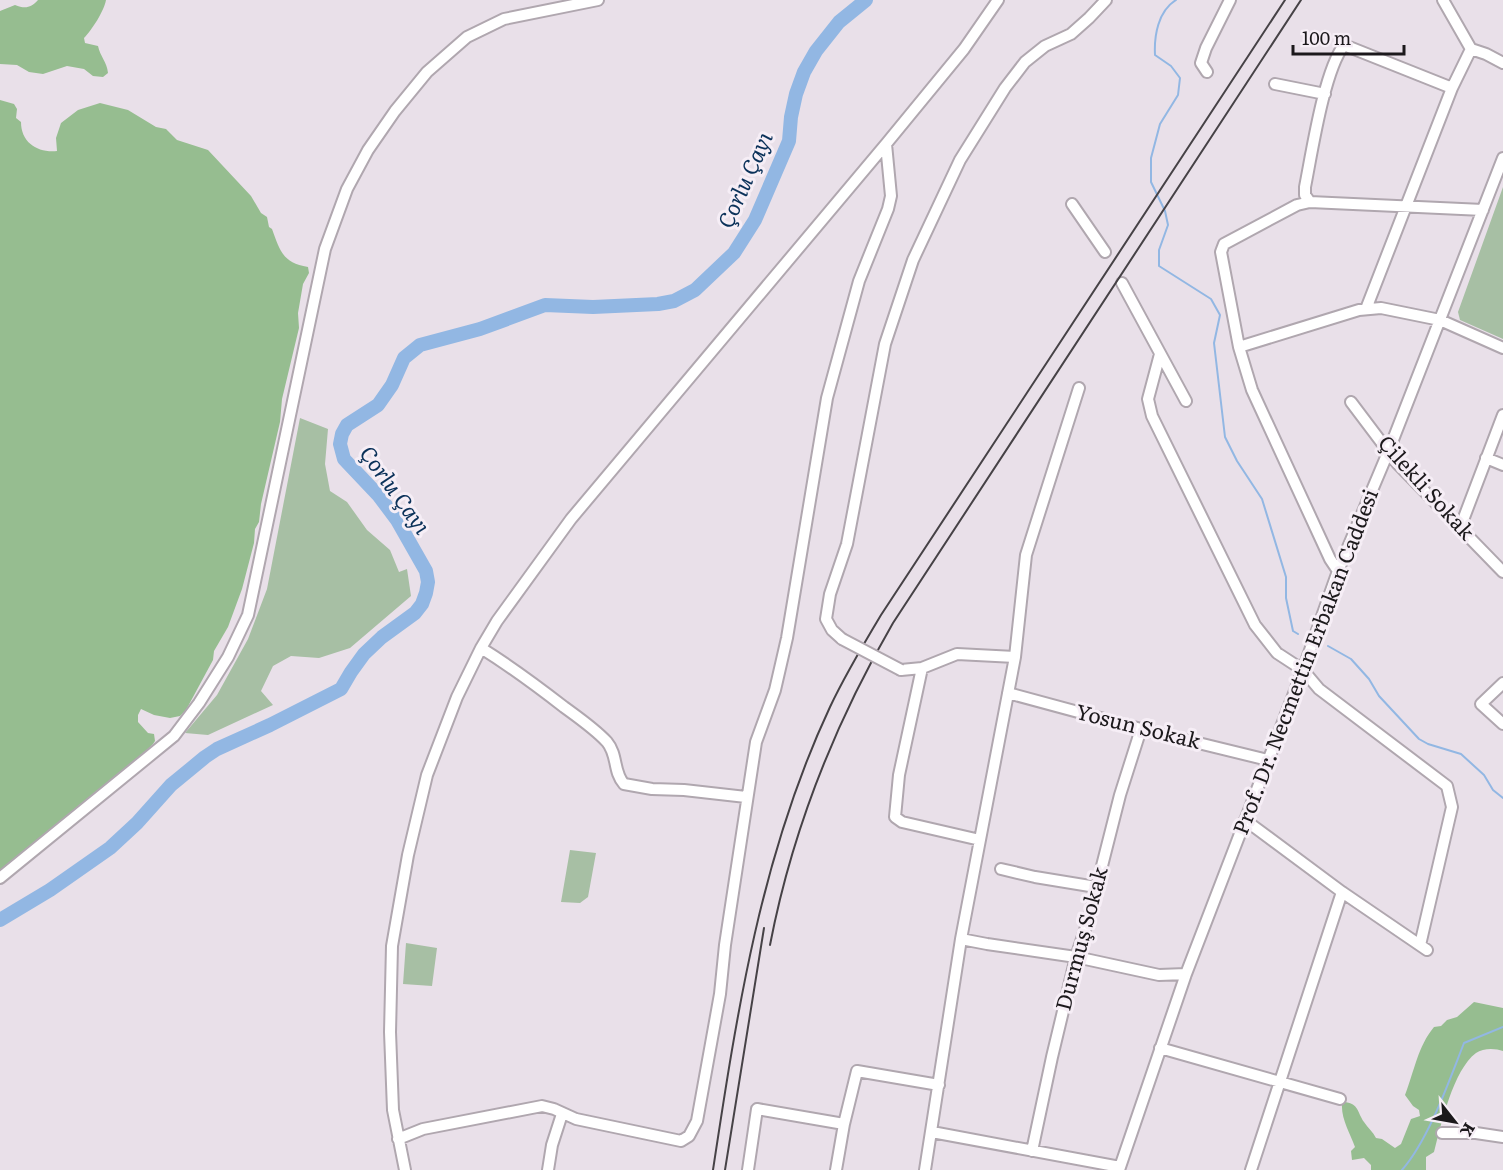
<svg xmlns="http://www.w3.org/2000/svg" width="1503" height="1170" font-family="Literata,serif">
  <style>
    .green { fill: #a7bfa4 }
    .forest { fill: #96bd90 }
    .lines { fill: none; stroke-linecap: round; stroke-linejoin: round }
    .stream { stroke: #92b7e3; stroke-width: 2 }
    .river { stroke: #92b7e3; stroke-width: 14 }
    .minor-casing { stroke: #b0a7af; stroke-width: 14 }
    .minor { stroke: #fff; stroke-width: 10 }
    .rail { stroke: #464246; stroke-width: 2 }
    .minor-bridge-casing { stroke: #b0a7af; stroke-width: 14; stroke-linecap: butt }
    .minor-bridge { stroke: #fff; stroke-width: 10 }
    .labels { text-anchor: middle; stroke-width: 6; stroke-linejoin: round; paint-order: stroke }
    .street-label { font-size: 21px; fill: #1c191c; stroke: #f6eef6 }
    .water-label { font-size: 22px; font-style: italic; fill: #0a3159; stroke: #f6eef6 }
  </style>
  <rect width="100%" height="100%" fill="#e9e0e9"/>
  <!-- green -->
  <path class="green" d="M 1503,187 L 1503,339 L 1460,320 L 1458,312 Z
    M 300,418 L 328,429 L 325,464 L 330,491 L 347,502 L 367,530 L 390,550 L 399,572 L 407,569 L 411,596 L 350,648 L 319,658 L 291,656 L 273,666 L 261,691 L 273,705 L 208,735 L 185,733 L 217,695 L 248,639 L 267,589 Z
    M 570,850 L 596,853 L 588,897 L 580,903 L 561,902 Z
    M 406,943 L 437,948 L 432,986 L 403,984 Z"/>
  <!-- forest -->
  <path class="forest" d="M 38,0 L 106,0 C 104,11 92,30 84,38 L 85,43 L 98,46 C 100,56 107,62 108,73 L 103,77 L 93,76 L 84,69 L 67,66 L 43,74 L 29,72 L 17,65 L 0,64 L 0,11 L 15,5 C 25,9 31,8 38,0 Z
    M 0,100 L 14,104 L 17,109 L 16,118 L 21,122 C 21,143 38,153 57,151 L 56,138 L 61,123 L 78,110 L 100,103 L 128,110 L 156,127 L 166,129 L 177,140 L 208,150 L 251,196 L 261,213 L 267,217 L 269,227 L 272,229 C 280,251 283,263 308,267 L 309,273 L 303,284 L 298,313 L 299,328 L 282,399 L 280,422 L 261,504 L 259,522 L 255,529 L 254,543 L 242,589 L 228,627 L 214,651 L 213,660 L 186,710 L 180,716 L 170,718 L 154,715 L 141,709 L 138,715 L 138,722 L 148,733 L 154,734 L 155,741 L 153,744 L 133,764 L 88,800 L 79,805 L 72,814 L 23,852 L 15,862 L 0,870 Z
    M 1474,1002 L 1503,1008 L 1503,1051 C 1495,1048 1483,1048 1476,1053 C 1453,1070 1441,1125 1434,1152 L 1426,1157 L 1426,1170 L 1371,1170 L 1371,1165 L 1364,1158 L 1352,1160 L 1351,1151 L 1355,1147 C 1350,1133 1341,1119 1342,1104 L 1345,1102 C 1359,1104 1357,1112 1364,1122 C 1368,1128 1373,1132 1376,1138 L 1382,1139 L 1395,1148 L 1401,1144 L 1411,1119 L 1420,1116 L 1419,1110 L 1413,1106 L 1405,1095 C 1414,1072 1418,1046 1434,1027 L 1441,1026 L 1447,1020 L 1457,1017 Z"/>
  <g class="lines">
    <!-- stream -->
    <path class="stream" d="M 1176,0 C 1158,11 1154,36 1155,55 L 1171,66 L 1180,78 L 1178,95 L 1160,124 L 1151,158 L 1151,182 L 1165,211 L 1168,225 L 1159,250 L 1159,266 L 1211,299 L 1220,315 L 1214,343 L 1225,437 L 1237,461 L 1262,499 L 1286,577 L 1286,598 L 1293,631 L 1298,634
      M 1328,646 L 1351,659 L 1369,679 L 1379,696 L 1419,739 L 1428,744 L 1461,754 L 1484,775 L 1493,790 L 1503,798
      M 1402,1170 C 1429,1139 1449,1081 1464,1043 L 1503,1027"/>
    <!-- river -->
    <path class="river" d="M 0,920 L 50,890 L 110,848 L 137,823 L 171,785 L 205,757 L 217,749 L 270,725 L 341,689 L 351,672 L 364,654 L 382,637 L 415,613 L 422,604 L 426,593 L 428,582 L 426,571 L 397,520 L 379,496 L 344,459 L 340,444 L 342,434 L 347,425 L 378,405 L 392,385 L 404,358 L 420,345 L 480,329 L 545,305 L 593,307 L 658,304 L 674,301 L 695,290 L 734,253 L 755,220 L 789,141 L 791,117 L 796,94 L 804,72 L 816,51 L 839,22 L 866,0"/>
    <defs>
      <path id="minor" d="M 1443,0 L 1471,49
        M 1207,72 L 1201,63 L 1206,48 L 1230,0
        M 1275,84 L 1325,94
        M 1452,88 L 1344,45 C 1324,71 1312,152 1305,187 L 1305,195 L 1310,202 L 1483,210
        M 1310,202 L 1297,205 L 1224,244 L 1221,252 L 1239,347 L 1252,390 L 1330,559 L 1338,571
        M 1072,204 L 1105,252
        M 1122,283 L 1186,401
        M 1366,309 L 1452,88 L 1471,49 L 1486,54 L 1503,63
        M 1239,347 L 1359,310 L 1381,308 L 1440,320 L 1503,348
        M 1160,354 L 1148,399 L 1152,416 L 1255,625 L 1277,653 L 1303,670 L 1319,689 L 1447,786 L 1452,807 L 1420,945
        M 1351,402 L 1397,463 L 1503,572
        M 1486,458 L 1503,465
        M 1460,528 L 1503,415
        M 842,639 L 832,630 L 826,619 L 830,594 L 847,544 L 885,344 L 913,260 L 960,160 L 1005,88 L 1025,62 L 1045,46 L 1071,34 L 1089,18 L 1106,0
        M 481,648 C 510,666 537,686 564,707 C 579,718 595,729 607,742 C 618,755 613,772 624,784 L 652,789 L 684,790 L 746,797
        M 922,668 L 899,775 L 895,817 L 902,822 L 980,840
        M 901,670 L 922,668 L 957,654 L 1015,657
        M 1503,683 L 1481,704 L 1503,724
        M 1008,693 L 1141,729 L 1268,760
        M 1245,820 L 1342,892 L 1427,950
        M 1001,869 L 1035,877 L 1096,887
        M 0,878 L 174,736 L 199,703 L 228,657 L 248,615 L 325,249 L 347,189 L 368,150 L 395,111 L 427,72 L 467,37 L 504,19 L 598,0
        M 961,939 L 987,944 L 1076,957 L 1159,975 L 1186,974
        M 1160,1048 L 1340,1099
        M 932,1132 L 1120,1167
        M 1442,1133 L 1476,1133 L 1503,1137
        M 398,1139 L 423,1129 L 542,1106 L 554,1109 L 576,1119 L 681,1141 L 689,1136 L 697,1121 L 720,994 L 725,945 L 756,742 L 775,690 L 787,638 L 827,398 L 859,281 L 888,209 L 891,196 L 886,144
        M 1032,1151 L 1052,1057 L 1076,957 L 1088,921 L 1120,795 L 1141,729
        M 405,1170 L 393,1110 L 390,1032 L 392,946 L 408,855 L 427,775 L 457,697 L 481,648 L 497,621 L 571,519 L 886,144 L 964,49 L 998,0
        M 548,1170 L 552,1145 L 562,1114
        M 748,1170 L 757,1109 L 844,1124 L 857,1071 L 939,1085
        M 836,1170 L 844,1124
        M 925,1170 L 961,939 L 1015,657 L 1026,555 L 1079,388
        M 1119,1170 L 1186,974 L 1303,670 L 1338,571 L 1389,450 L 1503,158
        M 1251,1170 L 1342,892"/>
    </defs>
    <!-- minor casing -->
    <use href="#minor" class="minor-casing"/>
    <!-- minor -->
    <use href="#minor" class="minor"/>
    <!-- rail -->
    <path class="rail" d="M 770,945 C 792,831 835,723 893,623 L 1301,0
      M 713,1170 C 737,1012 761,854 830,707 C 845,675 863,645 881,615 L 1285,0
      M 725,1170 L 764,928"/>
    <defs>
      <path id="minor-bridge" d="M 842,639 L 901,670"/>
    </defs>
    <!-- minor-bridge casing -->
    <use href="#minor-bridge" class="minor-bridge-casing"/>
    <!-- minor-bridge -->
    <use href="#minor-bridge" class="minor-bridge"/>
  </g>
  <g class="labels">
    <!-- street labels -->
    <g class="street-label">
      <text transform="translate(1426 488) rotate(48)" y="7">Çilekli Sokak</text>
      <text transform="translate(1306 662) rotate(-69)" y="7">Prof. Dr. Necmettin Erbakan Caddesi</text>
      <text transform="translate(1138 727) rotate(14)" y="7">Yosun Sokak</text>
      <text transform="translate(1082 939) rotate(-75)" y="7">Durmuş Sokak</text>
    </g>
    <!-- water labels -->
    <g class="water-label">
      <text transform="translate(745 180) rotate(-66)" y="8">Çorlu Çayı</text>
      <text transform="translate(395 490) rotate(54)" y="8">Çorlu Çayı</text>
    </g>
  </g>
  <!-- north arrow -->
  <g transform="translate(1455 1122) rotate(121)" stroke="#f6eef6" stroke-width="4.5" paint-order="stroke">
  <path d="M0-4.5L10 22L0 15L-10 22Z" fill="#1c191c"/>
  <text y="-9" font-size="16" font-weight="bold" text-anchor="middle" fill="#1c191c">K</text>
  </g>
  <!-- scale -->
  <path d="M1293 45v9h111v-9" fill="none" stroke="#1c191c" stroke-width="3"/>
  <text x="1302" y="45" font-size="18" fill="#1c191c" stroke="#f6eef6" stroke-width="4.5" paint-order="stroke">100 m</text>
</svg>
